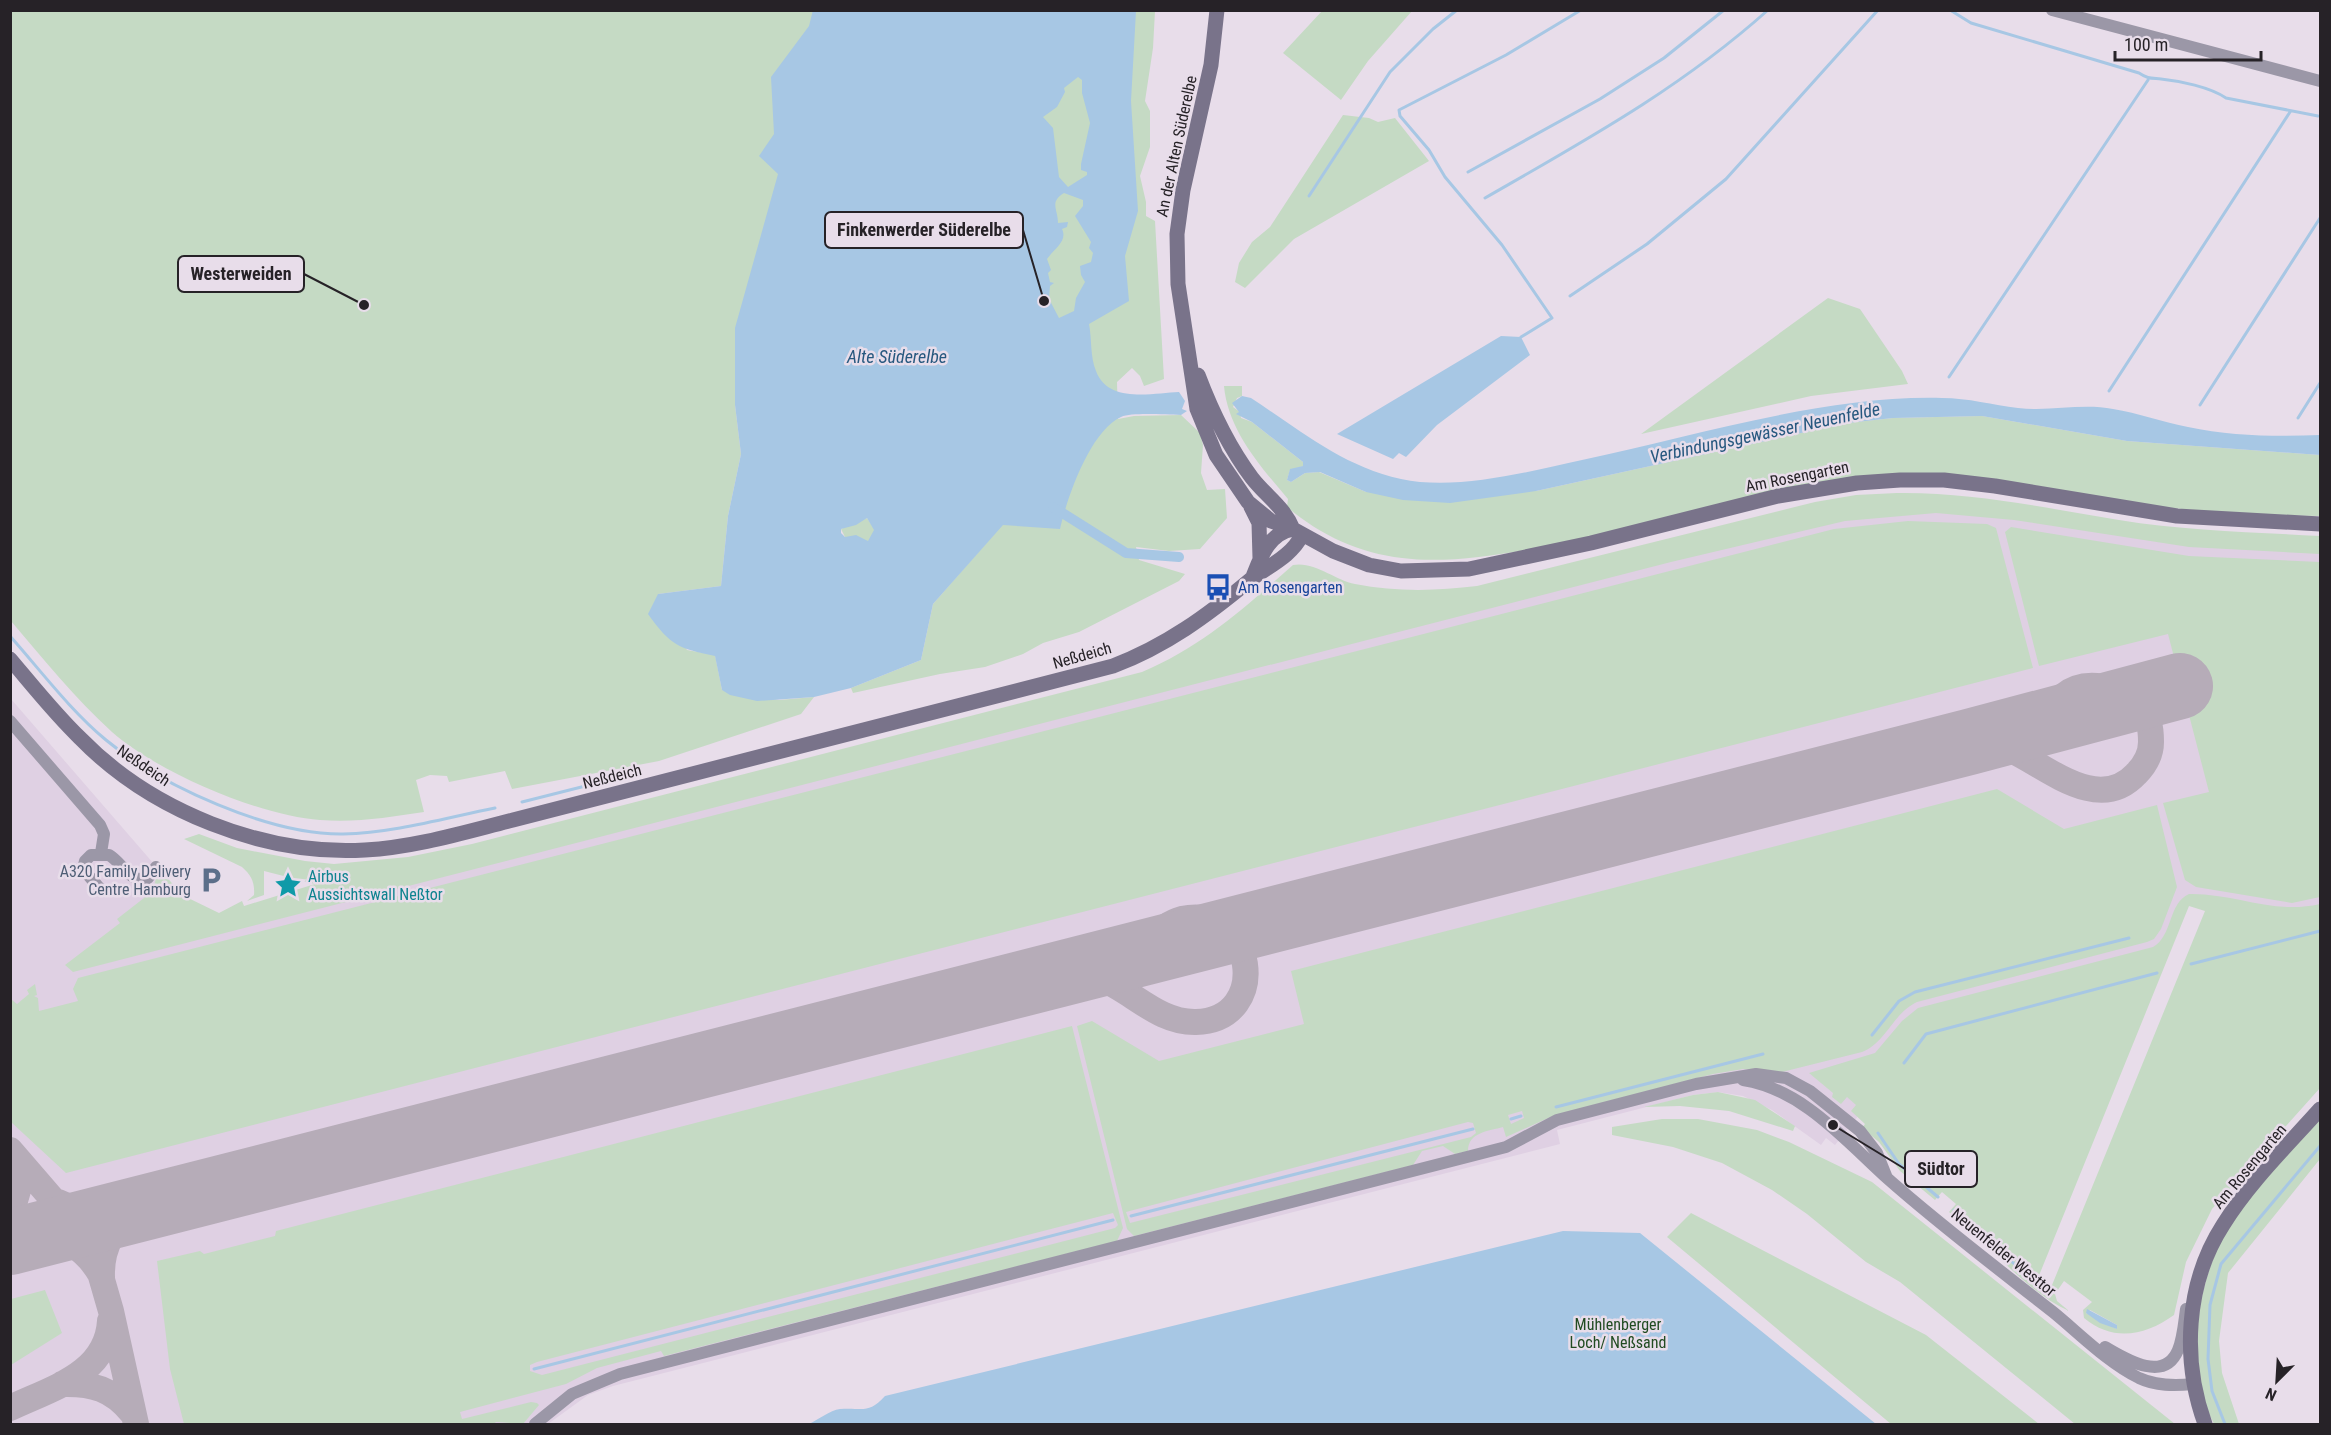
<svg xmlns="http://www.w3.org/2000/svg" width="2331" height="1435" font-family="'Roboto Condensed',sans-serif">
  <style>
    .built { fill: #dfd0e3 }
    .green { fill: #c5dac4; fill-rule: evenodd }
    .water { fill: #a7c7e4; fill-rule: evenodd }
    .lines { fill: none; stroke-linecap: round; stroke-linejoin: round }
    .stream { stroke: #a7c7e4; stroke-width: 3 }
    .canal { stroke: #a7c7e4; stroke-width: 10 }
    .taxiway { stroke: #b6acb8; stroke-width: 26 }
    .runway { stroke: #b6acb8; stroke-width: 66 }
    .street { stroke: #9b97a7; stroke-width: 12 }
    .secondary { stroke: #79738a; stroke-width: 15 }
    .labels { text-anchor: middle; stroke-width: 5; stroke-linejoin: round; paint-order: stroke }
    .street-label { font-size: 16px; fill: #262227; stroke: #e8ddea }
    .transit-label { font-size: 16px; fill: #164399; stroke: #e8ddea; text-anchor: start }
    .service-label { font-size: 16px; fill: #4e5e75; stroke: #e8ddea; text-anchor: end }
    .culture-label { font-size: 16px; fill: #0d838f; stroke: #e8ddea; text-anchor: start }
    .park-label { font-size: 16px; fill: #204b21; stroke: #e8ddea }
    .water-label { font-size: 18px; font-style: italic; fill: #27587f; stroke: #e8ddea }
    .leader { fill: none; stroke: #262227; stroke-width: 2 }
    .callout-dot { fill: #262227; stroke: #e8ddea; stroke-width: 2 }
    .callout { fill: #e8ddea; stroke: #262227; stroke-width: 2 }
    .callout-label { font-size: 18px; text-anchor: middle; font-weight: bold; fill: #262227 }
  </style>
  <rect width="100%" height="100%" fill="#e8ddea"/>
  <!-- built -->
  <path class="built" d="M 1922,508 L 2320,545 L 2320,911 L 2295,918 L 2189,898 L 2165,951 L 1867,1105 L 1835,1145 L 1826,1138 L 1821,1145 L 1772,1110 L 1743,1096 L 1718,1092 L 1693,1095 L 1557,1130 L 1560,1144 L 613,1386 L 588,1395 L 548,1424 L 11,1424 L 11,699 L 212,931 L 1816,520 Z"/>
  <!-- green -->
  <path class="green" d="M 10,11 L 1155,11 L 1153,48 L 1145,101 L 1150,111 L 1150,147 L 1140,176 L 1146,202 L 1146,216 L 1155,221 L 1164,379 L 1144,386 L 1140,376 L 1132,368 L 1117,382 L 1118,419 L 1134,416 L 1181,415 L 1200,433 L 1203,445 L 1201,473 L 1207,490 L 1225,489 L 1227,518 L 1200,549 L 1169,551 L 1136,547 L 1139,560 L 1185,574 L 1179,581 L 1079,632 L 1043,643 L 1023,654 L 985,667 L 940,674 L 853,693 L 851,688 L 921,660 L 933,604 L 995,533 L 735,328 L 735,405 L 741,454 L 728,516 L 721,586 L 658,594 L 687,650 L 715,655 L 722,690 L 779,700 L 814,697 L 801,714 L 659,761 L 512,789 L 505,771 L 449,782 L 447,776 L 430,775 L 416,780 L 424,812 C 390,817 356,823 320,820 C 260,816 157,772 112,732 C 75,698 43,659 11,621 Z
    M 1322,11 L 1412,11 L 1368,61 L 1341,100 L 1283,53 Z
    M 1343,115 L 1369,118 L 1378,122 L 1395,118 L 1429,161 L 1294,239 L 1245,288 L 1235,282 L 1239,263 L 1252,242 L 1270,227 Z
    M 1828,298 L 1860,309 L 1902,371 L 1908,384 L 1811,396 L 1641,434 Z
    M 1224,386 L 1242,386 L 1242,396 L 1237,398 L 1233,407 L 1240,412 L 1241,418 L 1252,422 L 1303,462 L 1304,466 L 1290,470 L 1287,480 L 1291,482 L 1305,473 L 1319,472 L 1366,492 L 1536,491 L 1847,423 L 1893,418 L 1982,416 L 2127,441 L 2320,455 L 2320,516 C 2262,515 2206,513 2148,505 C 2079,495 2011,478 1941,474 C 1829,494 1717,514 1605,535 C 1544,546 1463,566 1402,558 C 1359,553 1320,535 1287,507 L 1288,499 C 1260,466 1228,430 1224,386 Z
    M 1897,493 C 1974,492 2044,508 2119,520 C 2186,531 2253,532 2320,536 L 2320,554 L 2189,547 L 2014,520 L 1936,513 L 1845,521 L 1671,562 L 73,972 L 65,965 L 120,923 L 117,919 L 153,891 L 156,878 L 160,879 L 165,875 L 182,895 L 219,913 L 242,901 L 244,906 L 315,884 L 264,871 L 264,895 L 247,901 L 254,895 C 255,882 251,875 242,867 L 184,839 L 199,834 L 237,848 L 305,861 L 334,864 L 408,857 L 472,844 L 1142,672 C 1203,646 1244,608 1293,565 C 1314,561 1335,580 1355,584 C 1396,592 1436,591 1477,586 L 1815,502 L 1856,495 Z
    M 867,518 L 875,530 L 868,542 L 845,537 L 841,529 Z
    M 1908,521 L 1987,524 L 1996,528 L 2033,668 L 66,1173 L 11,1122 L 11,999 L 17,1004 L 29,994 L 27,990 L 35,984 L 37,995 L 34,996 L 38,998 L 39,1011 L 78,1001 L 73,989 L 78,978 L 1834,529 Z
    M 2011,527 L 2189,556 L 2320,562 L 2320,897 L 2292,903 L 2196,887 L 2185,880 L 2163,803 L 2209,792 L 2168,634 L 2039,666 L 2005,532 Z
    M 1997,789 L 2064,829 L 2157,805 L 2177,887 L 2161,929 L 2154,939 L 2147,942 L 1917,1002 C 1893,1013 1886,1043 1862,1052 L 1782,1072 L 1743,1069 L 1713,1074 L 1555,1115 L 1506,1137 L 1503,1127 C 1489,1131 1468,1132 1468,1151 L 1455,1154 L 1443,1146 L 1422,1151 L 1413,1165 L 1134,1236 L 1127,1229 L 1077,1026 L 1092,1021 L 1159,1061 L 1304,1024 L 1291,971 ZM 1522,1111 L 1524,1118 L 1511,1124 L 1508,1115 ZM 1468,1122 L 1473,1123 L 1476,1133 L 1471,1137 L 1130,1223 L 1126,1212 Z
    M 2189,894 C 2235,893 2273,915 2320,904 L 2320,1088 L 2212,1209 L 2186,1262 L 2174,1315 C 2145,1336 2113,1342 2084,1318 L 2083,1310 L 2092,1302 L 2064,1281 L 2055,1294 L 2057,1301 L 2069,1311 C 2025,1291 1988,1243 1949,1212 L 1956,1204 L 1942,1192 L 1935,1200 L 1900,1171 L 1879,1142 L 1862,1128 L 1865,1124 L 1851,1111 L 1856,1105 L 1847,1097 L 1841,1104 L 1832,1097 L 1833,1093 L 1809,1073 L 1875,1053 L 1902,1021 L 1918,1008 L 2153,947 C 2173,936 2168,903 2189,894 ZM 2189,906 L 2205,911 L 2050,1290 L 2038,1278 ZM 2090,1310 L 2117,1325 L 2117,1329 L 2086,1313 Z
    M 1072,1026 L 1123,1228 L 1117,1241 L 664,1356 L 661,1351 L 597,1368 L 566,1384 L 460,1412 L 462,1419 L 531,1402 L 537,1403 L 539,1405 L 523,1424 L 496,1422 L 494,1424 L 184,1424 L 170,1369 L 157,1261 L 200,1251 L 204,1254 L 275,1236 L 276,1231 ZM 1113,1213 L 1118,1225 L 1115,1228 L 542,1375 L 530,1371 L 530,1365 L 537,1362 Z
    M 1718,1092 L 1755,1100 L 1795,1126 L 1793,1131 L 1729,1111 L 1680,1106 L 1644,1107 L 1693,1095 Z
    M 1662,1119 L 1698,1119 L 1757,1130 L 1789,1142 L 1872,1182 L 2175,1424 L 2075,1424 L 1900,1282 L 1866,1262 L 1807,1214 L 1772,1190 L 1722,1163 L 1673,1147 L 1612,1135 L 1612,1127 Z
    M 2320,1119 L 2320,1159 L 2228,1273 L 2219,1341 L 2222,1373 L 2239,1424 L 2214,1424 C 2184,1366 2196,1286 2226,1231 C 2247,1194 2292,1151 2320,1119 Z
    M 1691,1213 L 1926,1335 L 2039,1424 L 1891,1424 L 1667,1237 Z
    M 45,1290 L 62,1333 L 11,1365 L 11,1299 Z"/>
  <!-- water -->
  <path class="water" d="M 813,10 L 1136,11 L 1131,101 L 1138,211 L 1125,256 L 1129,301 L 1089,324 C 1092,339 1090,357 1096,371 C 1108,404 1153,393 1179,392 L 1185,401 L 1182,409 L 1187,411 L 1181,415 C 1166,415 1133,412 1121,417 C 1090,431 1067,498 1060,529 L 1003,525 L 933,604 L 921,660 L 851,688 L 814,697 L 757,701 L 730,695 L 722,690 L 715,656 C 678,648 671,646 648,614 L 658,594 L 721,586 L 728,516 L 741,454 L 735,405 L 735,328 L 778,174 L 759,156 L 774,134 L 771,77 L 809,26 ZM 1078,77 L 1082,80 L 1082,93 L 1090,123 L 1081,164 L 1081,170 L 1087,172 L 1087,175 L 1068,187 L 1059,177 L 1053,128 L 1043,117 L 1057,107 L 1065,92 L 1064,88 ZM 1064,193 L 1083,200 L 1083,206 L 1075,216 L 1091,242 L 1089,248 L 1093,253 L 1091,262 L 1080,266 L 1081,275 L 1085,282 L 1076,298 L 1074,311 L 1059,318 L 1049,299 L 1050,286 L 1054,283 L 1050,282 L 1048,273 L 1051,270 L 1047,259 C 1054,249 1068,241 1062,229 L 1067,227 L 1068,222 L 1058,223 C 1058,209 1049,202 1064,193 ZM 867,518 L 874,530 L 868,541 L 856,535 L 845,537 L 841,533 L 841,529 L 856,525 Z
    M 1501,336 L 1521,337 L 1530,355 L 1437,425 L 1406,457 L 1399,453 L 1393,459 L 1337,434 Z
    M 1242,396 L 1251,398 C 1300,430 1342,466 1401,479 C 1455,491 1528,472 1582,460 C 1696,436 1825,395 1942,398 C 1968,398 1993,405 2018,408 C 2050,412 2081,403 2113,409 C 2138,413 2163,422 2188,427 C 2231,436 2277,437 2320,435 L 2320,455 L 2127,441 L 1982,416 L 1893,418 L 1847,423 L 1536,491 L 1450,503 L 1403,500 L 1366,492 L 1320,472 L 1305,473 L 1291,482 L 1287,480 L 1290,469 L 1303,466 L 1303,462 L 1252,422 L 1236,414 L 1239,412 L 1232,403 Z
    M 1563,1231 L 1640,1233 L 1876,1424 L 809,1424 C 818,1420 830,1410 840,1409 C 862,1407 868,1415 885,1396 Z
    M 2087,1309 L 2117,1325 L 2117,1329 L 2100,1323 L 2086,1313 Z"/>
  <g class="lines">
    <!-- stream -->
    <path class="stream" d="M 1950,10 L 1971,23 L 2139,73 C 2148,79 2151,78 2161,79 C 2180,81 2210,87 2226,98 L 2318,116
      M 1468,172 L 1600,99 L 1664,58 L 1724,10
      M 1309,196 L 1390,72 L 1433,29 L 1457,10
      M 1485,198 C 1586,140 1681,88 1768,10
      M 1570,296 L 1647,244 L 1726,179 L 1878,10
      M 1521,337 L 1552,318 L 1502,245 L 1445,177 L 1429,150 L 1400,116 L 1399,110 L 1506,55 L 1581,10
      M 1949,377 L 2148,80
      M 2109,391 L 2290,112
      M 2200,405 L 2320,218
      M 2298,418 L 2320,383
      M 10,636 C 41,671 70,710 106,740 C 161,786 270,835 343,834 C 394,833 445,818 495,808
      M 522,802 L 629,775
      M 2191,964 L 2320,931
      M 1872,1035 L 1899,1001 L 1915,992 L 2129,938
      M 1904,1063 L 1926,1034 L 2157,973
      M 1556,1107 L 1763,1054
      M 1511,1119 L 1521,1116
      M 1878,1133 L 1899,1164 L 1938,1197
      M 1954,1210 L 2020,1269
      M 1131,1216 L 1473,1129
      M 534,1369 L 1113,1220
      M 2225,1424 L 2212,1391 L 2208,1359 L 2210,1305 L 2221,1264 L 2320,1146"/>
    <!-- canal -->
    <path class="canal" d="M 1053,507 L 1126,553 L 1179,557"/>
    <!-- taxiway -->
    <path class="taxiway" d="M 1969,742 C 1983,741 1996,743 2009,749 C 2045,765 2098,815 2136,774 C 2145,765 2151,755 2151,742 C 2151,727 2149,716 2138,705 C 2119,686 2085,678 2063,696 C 2053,704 2047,714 2035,720 C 2017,729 1995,734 1975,741
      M 1060,973 C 1073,973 1085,973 1097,977 C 1131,989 1157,1023 1196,1022 C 1273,1020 1254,903 1182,919 C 1164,924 1155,936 1141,947 C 1131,954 1118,957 1107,961
      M 10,1150 L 92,1245 L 111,1311 L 136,1424
      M 58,1202 L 88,1215 L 109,1217
      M 10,1218 L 19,1187 L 12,1155
      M 35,1236 C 66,1235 87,1250 102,1277 C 101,1248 114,1221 142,1208
      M 62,1384 C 92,1383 113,1389 132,1413
      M 10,1408 C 52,1388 107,1374 110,1321"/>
    <!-- runway -->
    <path class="runway" d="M 10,1242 L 1969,742 L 2180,686"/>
    <!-- street -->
    <path class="street" d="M 2052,10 L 2320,81
      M 10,721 L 100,825 L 104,834 L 101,853
      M 101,890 L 83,869 L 85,861 L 91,855 L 109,855 C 123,863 129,884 148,878 L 156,867
      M 1743,1080 C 1802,1089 1845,1140 1887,1178 C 1940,1225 1997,1268 2053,1312 C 2080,1334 2107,1362 2139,1378 C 2156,1386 2174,1386 2193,1384
      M 2105,1347 C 2124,1358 2164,1384 2178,1350 C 2183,1338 2184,1323 2186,1309
      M 535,1424 L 572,1394 L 620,1374 L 1506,1147 L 1557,1120 L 1696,1084 L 1756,1074 L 1786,1078 L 1810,1091 L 1860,1131 L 1877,1153 L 1887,1178"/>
    <!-- secondary -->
    <path class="secondary" d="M 1217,10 L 1211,65 L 1183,190 L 1177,234 L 1178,284 L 1197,409 L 1216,455 L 1248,502 L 1271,521 L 1293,529 L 1333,551 L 1369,565 L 1401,571 L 1469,569 L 1591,543 L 1778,496 L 1857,483 L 1900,480 L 1944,480 L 1995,486 L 2177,516 L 2320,524
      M 1198,375 C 1212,412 1228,446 1252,478 C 1266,496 1284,507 1293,529
      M 1251,507 L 1259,523 L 1260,558
      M 1252,579 C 1260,559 1268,533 1293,529
      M 10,659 C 33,686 55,714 80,738 C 151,811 264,856 365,850 C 416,847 465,832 513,820 L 1113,666 C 1166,646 1208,615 1250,580 C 1268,566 1291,557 1302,535
      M 2205,1424 C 2182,1361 2185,1284 2223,1225 C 2249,1183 2287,1146 2320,1109"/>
  </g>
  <!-- icons -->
  <defs>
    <symbol id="bus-bare" viewBox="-9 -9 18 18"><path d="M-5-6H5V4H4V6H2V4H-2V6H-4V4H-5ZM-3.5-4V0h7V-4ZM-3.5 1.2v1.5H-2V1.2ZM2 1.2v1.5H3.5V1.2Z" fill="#1a4fb4" stroke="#e8ddea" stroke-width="2.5" paint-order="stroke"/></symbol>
    <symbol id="parking-bare" viewBox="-9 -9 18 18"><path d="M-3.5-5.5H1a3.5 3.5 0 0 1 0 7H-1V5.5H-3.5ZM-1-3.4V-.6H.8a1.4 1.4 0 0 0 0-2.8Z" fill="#5c6f8a" stroke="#e8ddea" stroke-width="2.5" paint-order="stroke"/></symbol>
    <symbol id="sight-bare" viewBox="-9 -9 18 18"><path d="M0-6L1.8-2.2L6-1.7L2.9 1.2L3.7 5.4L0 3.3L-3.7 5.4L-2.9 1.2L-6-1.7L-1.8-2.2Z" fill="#0f9aa8" stroke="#e8ddea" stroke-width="2.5" paint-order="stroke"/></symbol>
  </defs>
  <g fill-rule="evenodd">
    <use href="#bus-bare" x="1199" y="568" width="38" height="38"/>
    <use href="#parking-bare" x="192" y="861" width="38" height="38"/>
    <use href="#sight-bare" x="269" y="866" width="38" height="38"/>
  </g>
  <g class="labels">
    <!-- street labels -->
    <g class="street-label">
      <text transform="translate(1176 146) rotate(-78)" y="6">An der Alten Süderelbe</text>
      <text transform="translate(1797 476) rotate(-11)" y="6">Am Rosengarten</text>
      <text transform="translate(1082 655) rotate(-16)" y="6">Neßdeich</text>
      <text transform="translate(144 765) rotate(34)" y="6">Neßdeich</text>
      <text transform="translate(612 776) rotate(-14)" y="6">Neßdeich</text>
      <text transform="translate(2249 1166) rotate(-50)" y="6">Am Rosengarten</text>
      <text transform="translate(2004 1252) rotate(39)" y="6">Neuenfelder Westtor</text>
    </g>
    <!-- transit labels -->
    <g class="transit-label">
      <text x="1238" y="593">Am Rosengarten</text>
    </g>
    <!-- service labels -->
    <g class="service-label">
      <text x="191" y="877">A320 Family Delivery<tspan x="191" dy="18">Centre Hamburg</tspan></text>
    </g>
    <!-- culture labels -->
    <g class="culture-label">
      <text x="308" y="882">Airbus<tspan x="308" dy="18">Aussichtswall Neßtor</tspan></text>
    </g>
    <!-- park labels -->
    <g class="park-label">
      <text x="1618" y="1330">Mühlenberger<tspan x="1618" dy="18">Loch/ Neßsand</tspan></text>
    </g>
    <!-- water labels -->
    <g class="water-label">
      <text x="897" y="363">Alte Süderelbe</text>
      <text transform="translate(1765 433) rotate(-12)" y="6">Verbindungsgewässer Neuenfelde</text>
    </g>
  </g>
  <!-- callouts -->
  <path class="leader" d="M1044 301L1023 230M364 305L304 274M1833 1125L1905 1169"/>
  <g class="callout-dot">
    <circle cx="1044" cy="301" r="6"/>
    <circle cx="364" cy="305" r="6"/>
    <circle cx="1833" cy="1125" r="6"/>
  </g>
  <g class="callout">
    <rect x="825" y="212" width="198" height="36" rx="6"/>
    <rect x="178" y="256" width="126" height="36" rx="6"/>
    <rect x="1905" y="1151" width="72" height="36" rx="6"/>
  </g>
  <g class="callout-label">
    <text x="924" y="236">Finkenwerder Süderelbe</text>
    <text x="241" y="280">Westerweiden</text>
    <text x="1941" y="1175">Südtor</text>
  </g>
  <!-- border -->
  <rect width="2331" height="1435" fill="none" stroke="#262227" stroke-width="24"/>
  <!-- north arrow -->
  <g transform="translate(2277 1381) rotate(204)" stroke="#e8ddea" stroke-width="4.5" paint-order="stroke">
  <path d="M0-4.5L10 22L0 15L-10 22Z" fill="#262227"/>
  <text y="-9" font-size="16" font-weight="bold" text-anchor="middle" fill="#262227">N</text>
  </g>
  <!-- scale -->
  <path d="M2115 51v9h146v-9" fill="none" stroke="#262227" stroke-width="3"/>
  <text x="2124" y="51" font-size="18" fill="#262227" stroke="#e8ddea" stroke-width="4.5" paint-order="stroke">100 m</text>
</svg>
